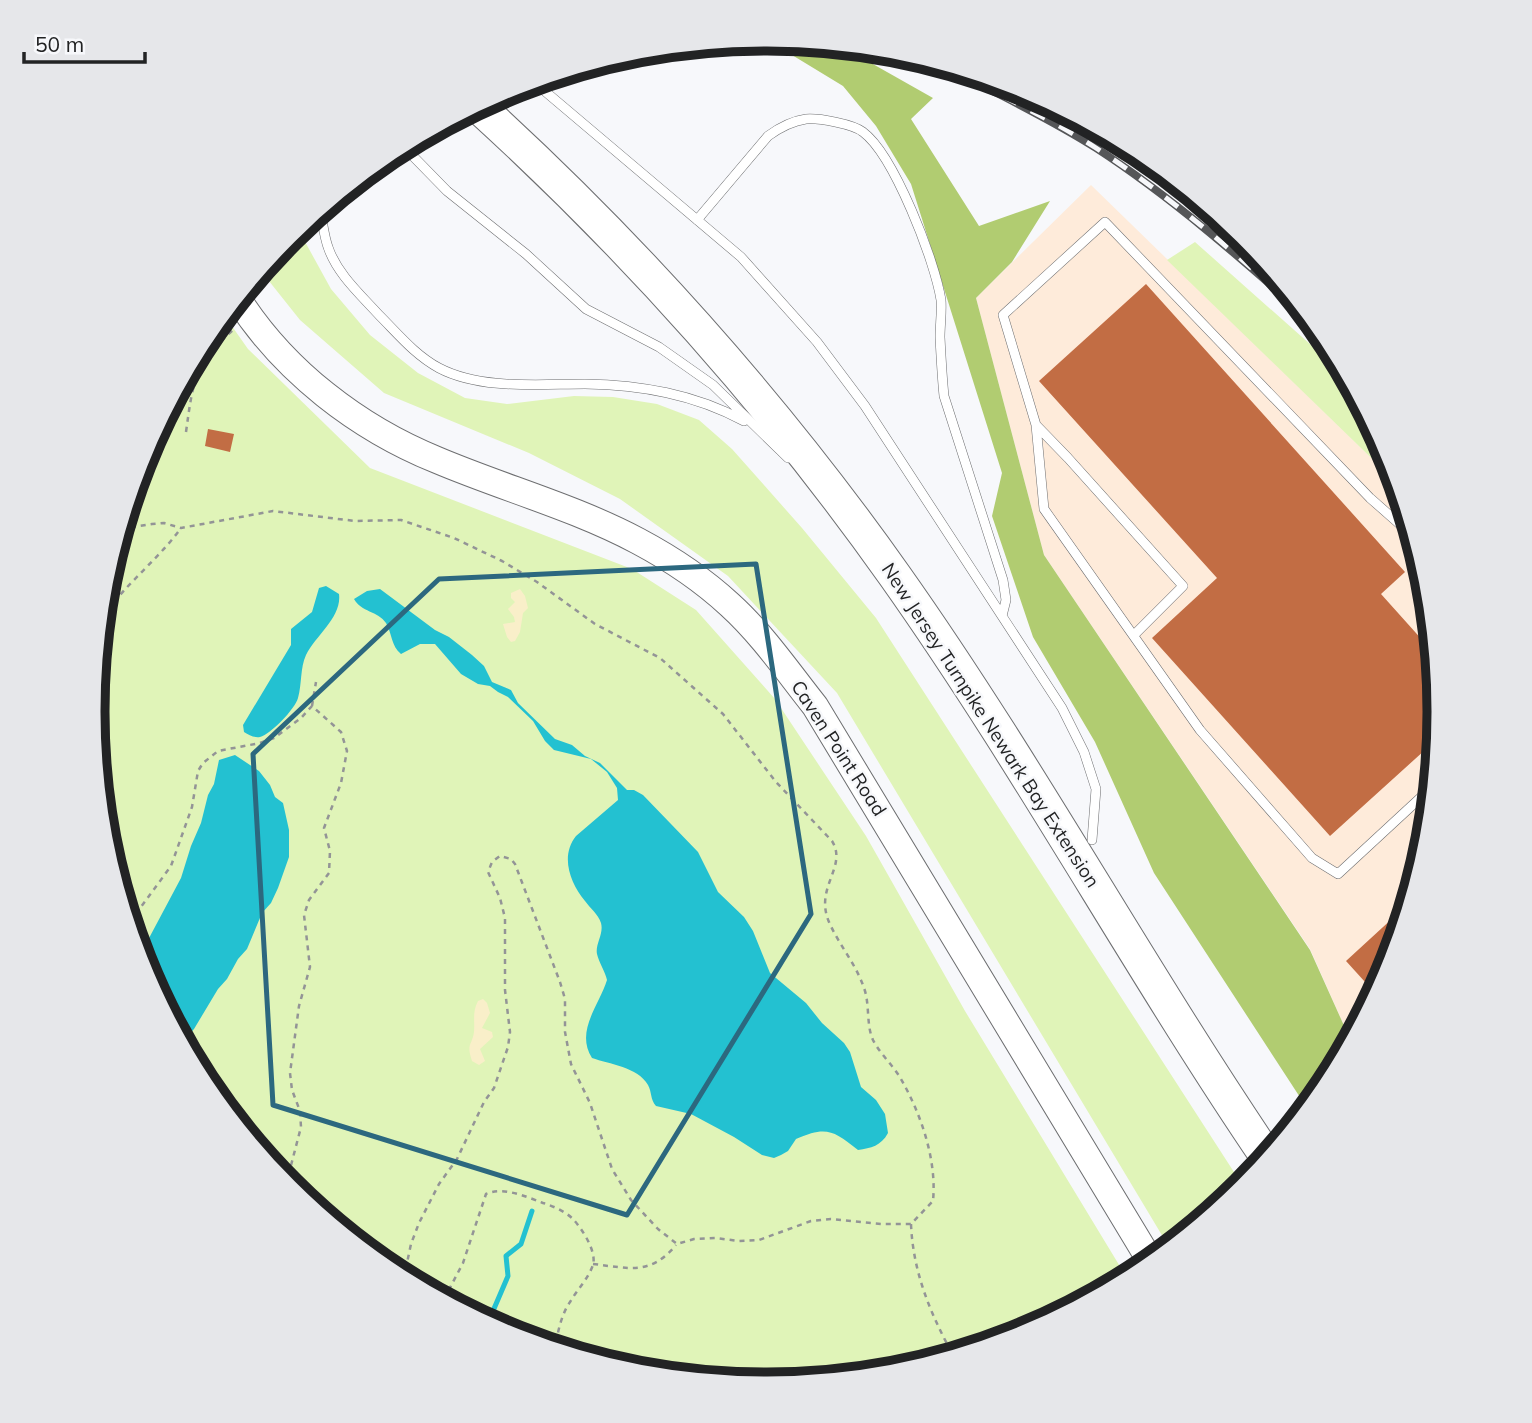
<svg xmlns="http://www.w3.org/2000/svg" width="1532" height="1423" font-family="Mulish,sans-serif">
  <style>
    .industrial { fill: #feebda }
    .green { fill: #e0f4b8 }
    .forest { fill: #b1cc71 }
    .sand { fill: #f9efc9 }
    .water { fill: #23c1d1 }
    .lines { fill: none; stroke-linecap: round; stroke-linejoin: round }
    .stream { stroke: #23c1d1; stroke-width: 5 }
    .building { fill: #c26d44 }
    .lane-casing { stroke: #6d6e70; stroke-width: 10 }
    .secondary-casing { stroke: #6d6e70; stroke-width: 28 }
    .highway-casing { stroke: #6d6e70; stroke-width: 35 }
    .path { stroke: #939496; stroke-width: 2.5; stroke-dasharray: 5 5; stroke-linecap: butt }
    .lane { stroke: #fff; stroke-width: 9 }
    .secondary { stroke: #fff; stroke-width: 26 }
    .highway { stroke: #fff; stroke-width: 33 }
    .rail-casing { stroke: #555658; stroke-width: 8 }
    .rail { stroke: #f7f8fb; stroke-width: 5; stroke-dasharray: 16; stroke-linecap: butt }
    .marked { fill: none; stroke: #2c687f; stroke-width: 5; stroke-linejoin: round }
    .labels { text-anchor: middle; stroke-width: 5; stroke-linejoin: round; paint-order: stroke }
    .street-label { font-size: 19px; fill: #222324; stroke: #f7f8fb }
    .rim { fill: none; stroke: #222324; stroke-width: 9 }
  </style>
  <rect width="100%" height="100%" fill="#f7f8fb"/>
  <!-- industrial -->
  <path class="industrial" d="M 1091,185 L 1396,482 L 1426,581 L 1439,712 L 1426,843 L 1388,969 L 1350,1039 L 1310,949 L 1044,555 L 976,298 Z"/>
  <!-- green -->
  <path class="green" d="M 298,229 L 331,289 L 370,335 L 418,373 L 465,398 L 507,404 L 574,396 L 613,397 L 657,404 L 699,420 L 732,449 L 802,528 L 876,618 L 1243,1186 L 1242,1188 L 1169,1247 L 837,693 L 728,576 L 620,499 L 529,453 L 384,393 L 300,320 L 261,271 Z
    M 1195,242 L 1347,377 L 1388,454 L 1396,482 L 1167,260 Z
    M 229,322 L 248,349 L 370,468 L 632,569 L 696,610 L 775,699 L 866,836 L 965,1011 L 1127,1278 L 1023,1333 L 897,1372 L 766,1384 L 634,1371 L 508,1333 L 392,1271 L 290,1187 L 206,1085 L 144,969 L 106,842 L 93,711 L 106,580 L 144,454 L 207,337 L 212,331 Z"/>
  <!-- forest -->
  <path class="forest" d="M 766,39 L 841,46 L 933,98 L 911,119 L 979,226 L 1050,201 L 1012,262 L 976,298 L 1044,555 L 1310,950 L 1350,1039 L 1325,1086 L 1307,1108 L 1154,873 L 1095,742 L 1033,637 L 992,516 L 1002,473 L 911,184 L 876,126 L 843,86 L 792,55 L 755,40 Z"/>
  <!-- sand -->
  <path class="sand" d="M 520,589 L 525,596 L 528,608 L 523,613 L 520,632 L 515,641 L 511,642 L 507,637 L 503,624 L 515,622 L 514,617 L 508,609 L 515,602 L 511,598 L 511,593 Z
    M 483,999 L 487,1003 L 490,1013 L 482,1028 L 492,1032 L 493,1037 L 480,1049 L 485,1061 L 479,1065 L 472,1061 C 466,1043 472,1046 474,1032 C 475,1021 472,1012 478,1001 Z"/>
  <!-- water -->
  <path class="water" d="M 326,586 L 339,594 C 342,617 316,635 306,655 C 300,668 302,684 298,698 C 295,709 271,734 260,737 C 254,738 249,735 244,732 L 243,725 L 291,645 L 291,629 L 312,612 L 319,588 Z
    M 380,589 L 435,630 L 449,637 L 472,655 L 484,666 L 492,682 L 511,690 L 518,703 L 555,739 L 572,745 L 585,756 L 600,763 L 627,790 L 634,790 L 643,795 L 698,852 L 718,892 L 744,917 L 753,931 L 770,973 L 806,1003 L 822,1023 L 844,1043 L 850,1052 L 861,1087 L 876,1100 L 885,1114 L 888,1133 C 881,1146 871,1148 858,1150 C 833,1130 826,1126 796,1139 L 788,1151 L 781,1155 L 774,1158 L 762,1155 L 734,1137 L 691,1114 L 656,1106 C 650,1099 652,1092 648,1085 C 638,1067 609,1064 592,1058 C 575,1031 599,1006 607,980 C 605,971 599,963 597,954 C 595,944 604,934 601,923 C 598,914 590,908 585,901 C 570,883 560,856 576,836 L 618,800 L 617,788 L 607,772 L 591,759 L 554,750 L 545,741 L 533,721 L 508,697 L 498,692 L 490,686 L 478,684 L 461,674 L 435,644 L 420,644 L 401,654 C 391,646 392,633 386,623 C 378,611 361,612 354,599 L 367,591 Z
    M 235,755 L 259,771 L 270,785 L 275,797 L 283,803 L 289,830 L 289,857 L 278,888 L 271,903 L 262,913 L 247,949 L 238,959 L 227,979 L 218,989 L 194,1029 L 183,1041 L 144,969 L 140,956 L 141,946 L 148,940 L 181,878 L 191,846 L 201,823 L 208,795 L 214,784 L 219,760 Z"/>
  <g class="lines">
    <!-- stream -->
    <path class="stream" d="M 487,1322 L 487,1317 L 493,1311 L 508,1276 L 506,1256 L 521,1244 L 532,1211"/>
  </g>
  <!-- building -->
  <path class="building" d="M 1146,284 L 1405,572 L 1381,594 L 1433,652 L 1439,712 L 1436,740 L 1330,836 L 1152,638 L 1217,578 L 1039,381 Z
    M 208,429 L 234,434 L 230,452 L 205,446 Z
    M 1407,905 L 1388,969 L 1375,993 L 1346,961 Z"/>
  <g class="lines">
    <defs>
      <path id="lane" d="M 534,82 L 741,257 L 817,342 L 865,406 L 1062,708 L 1084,752 L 1096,789 L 1092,840
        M 403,146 L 447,191 L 526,254 L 586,309 L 659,347 L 713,385 L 788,458
        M 320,211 C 323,223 324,236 328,247 C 337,274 361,295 379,315 C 398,334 415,355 439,368 C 481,390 539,384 585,384 C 641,385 694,394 744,421
        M 697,220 L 768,136 C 779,128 792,121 806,119 C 819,118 853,124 863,132 C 894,155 935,261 941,300 C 942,312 940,325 940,337 C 941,357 942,376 944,396 L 1003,580 L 1006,600 L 1002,616
        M 1036,425 L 1068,458 L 1183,586 L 1134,635
        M 1412,535 L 1370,498 L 1105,222 L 1003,315 L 1036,425 L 1044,509 L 1200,730 L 1312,858 L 1338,874 L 1431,788"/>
      <path id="secondary" d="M 238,299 C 284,371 358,428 437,460 C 503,488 574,507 638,541 C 670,558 703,580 730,605 C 762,634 788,672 815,706 L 1151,1262"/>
      <path id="highway" d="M 478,106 C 633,247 774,405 895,576 C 1028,764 1138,967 1267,1157"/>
    </defs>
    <!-- lane casing -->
    <use href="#lane" class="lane-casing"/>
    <!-- secondary casing -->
    <use href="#secondary" class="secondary-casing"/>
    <!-- highway casing -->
    <use href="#highway" class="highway-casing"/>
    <!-- path -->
    <path class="path" d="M 219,322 L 231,325
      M 186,432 C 193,382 194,364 233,330
      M 121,529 L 152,524 L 164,523 L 181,528 L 273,511 L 355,521 L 401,520 L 454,538 L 502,561 L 537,582 L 595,624 L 660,658 L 723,714 L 776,782 L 832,841 C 848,867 814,887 829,922 C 839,945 856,964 864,988 C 870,1004 866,1025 873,1040 C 880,1054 893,1065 901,1079 C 921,1114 937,1160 933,1201 L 911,1224 L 881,1224 L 831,1219 L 811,1221 L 759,1240 L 738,1241 L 716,1238 L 694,1239 L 677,1244 L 658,1229 L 631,1200 L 612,1169 L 590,1103 L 571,1064 L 565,1032 L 565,999 L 560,982 L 515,864 L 511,859 L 500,856 L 492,862 L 488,872 L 500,898 L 505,918 L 505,990 L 510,1032 L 508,1047 L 494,1088 L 484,1102 L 457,1159 L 439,1184 L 419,1223 L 411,1244 L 404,1277
      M 102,618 C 125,584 157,561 181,528
      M 312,706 L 316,682
      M 130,922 L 171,866 L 192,807 L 198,771 L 203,763 L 218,751 L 260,743 L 274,738 L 301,718 L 312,706 L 341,732 L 347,751 L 341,783 L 324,828 L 330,851 L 329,873 L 309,900 L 304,915 L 310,967 L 299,1006 L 290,1073 L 292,1090 L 300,1111 L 301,1127 L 289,1173 L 289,1186
      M 911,1224 C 913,1272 930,1313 953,1355
      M 593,1264 C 629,1268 650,1276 676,1245
      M 444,1299 L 463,1263 L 486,1194 C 503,1186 527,1197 543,1203 C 553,1206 564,1211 572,1218 C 581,1227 597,1251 593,1265 C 588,1279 577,1290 570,1302 C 561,1315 558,1332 555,1347"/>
    <!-- lane -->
    <use href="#lane" class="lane"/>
    <!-- secondary -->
    <use href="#secondary" class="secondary"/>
    <!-- highway -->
    <use href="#highway" class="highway"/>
    <defs>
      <path id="rail" d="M 946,66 C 996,94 1048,117 1096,148 C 1173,198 1243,260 1312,321"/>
    </defs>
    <!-- rail casing -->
    <use href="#rail" class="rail-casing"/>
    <!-- rail -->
    <use href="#rail" class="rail"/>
  </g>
  <!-- marked area -->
  <path class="marked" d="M 756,564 L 811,914 L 627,1215 L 273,1105 L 253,754 L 439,579 Z"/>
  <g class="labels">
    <!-- street labels -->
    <g class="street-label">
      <text transform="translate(991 725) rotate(57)" y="7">New Jersey Turnpike Newark Bay Extension</text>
      <text transform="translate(839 748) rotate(57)" y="7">Caven Point Road</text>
    </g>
  </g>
  <!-- crop -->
  <path d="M0 0H1532V1423H0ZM765 51H767A660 660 0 0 1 1427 711V712A660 660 0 0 1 767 1372H765A660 660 0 0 1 105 712V711A660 660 0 0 1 765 51Z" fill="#e6e7ea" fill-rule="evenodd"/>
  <path class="rim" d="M765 51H767A660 660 0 0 1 1427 711V712A660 660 0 0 1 767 1372H765A660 660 0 0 1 105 712V711A660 660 0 0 1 765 51Z"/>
  <!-- scale -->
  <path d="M24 52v10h121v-10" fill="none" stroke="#222324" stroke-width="3.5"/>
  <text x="35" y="52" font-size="21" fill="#222324" stroke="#f7f8fb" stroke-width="5" paint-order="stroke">50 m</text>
</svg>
